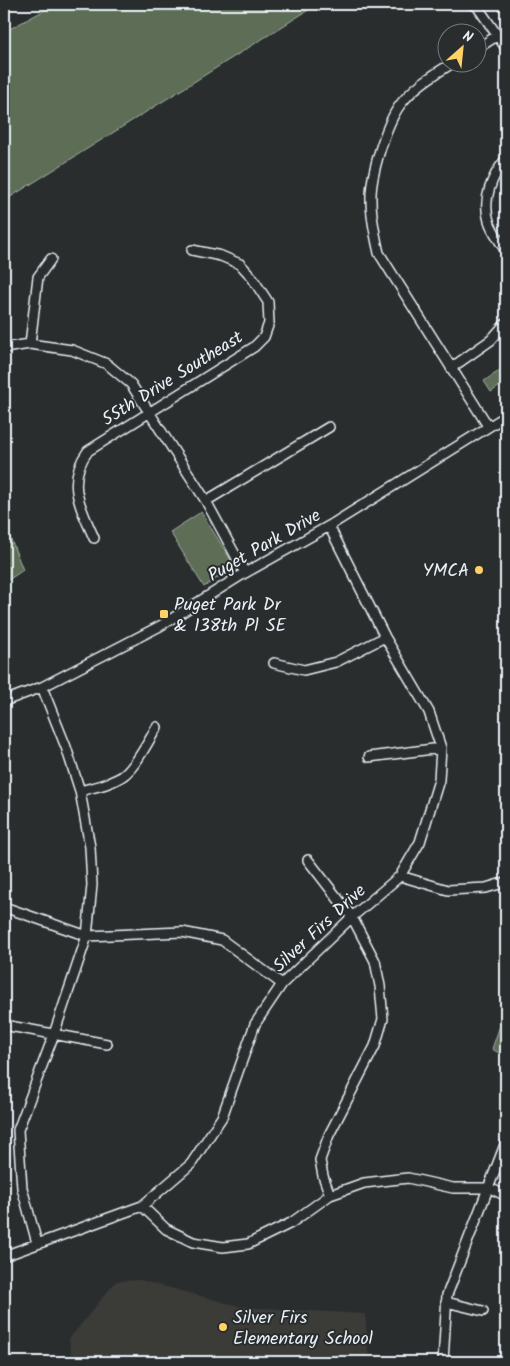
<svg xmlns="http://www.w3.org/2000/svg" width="510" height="1366" font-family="Kalam,sans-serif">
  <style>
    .built { fill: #3b3b37 }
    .green { fill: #5d6d56; stroke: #a2afa7 }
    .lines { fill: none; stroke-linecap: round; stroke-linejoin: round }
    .minor-casing { stroke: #e8f1f8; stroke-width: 12 }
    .minor { stroke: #2a2d2e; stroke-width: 9 }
    .poi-dot { fill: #ffd166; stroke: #2a2d2e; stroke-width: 2 }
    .labels { text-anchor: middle; stroke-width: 4; stroke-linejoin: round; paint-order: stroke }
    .street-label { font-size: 18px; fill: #e8f1f8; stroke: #2a2d2e }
    .poi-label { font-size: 18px; fill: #e8f1f8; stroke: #2a2d2e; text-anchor: start }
  </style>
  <rect width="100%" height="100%" fill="#2a2d2e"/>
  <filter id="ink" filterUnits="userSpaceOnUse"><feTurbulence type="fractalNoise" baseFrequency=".02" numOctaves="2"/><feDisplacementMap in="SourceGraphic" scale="10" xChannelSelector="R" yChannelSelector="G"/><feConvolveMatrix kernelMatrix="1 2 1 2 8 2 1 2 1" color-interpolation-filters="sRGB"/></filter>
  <g filter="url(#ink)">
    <!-- built -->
    <path class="built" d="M 140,1280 L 242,1307 L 365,1314 L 369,1362 L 72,1362 L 69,1339 L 116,1281 Z"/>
    <!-- green -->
    <path class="green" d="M 56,4 L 318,4 L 4,201 L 4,32 Z
      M 505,367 L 506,382 L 491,392 L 484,381 Z
      M 201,512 L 231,560 L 230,569 L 204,587 L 170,532 Z
      M 4,522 L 23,570 L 4,583 Z
      M 506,1008 L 506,1057 L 492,1049 Z
      M 338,1356 L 338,1362 L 245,1362 L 246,1361 Z"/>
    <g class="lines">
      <defs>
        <path id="minor" d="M 472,4 L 477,6 L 506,48
          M 478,48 L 498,35
          M 454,62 C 435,74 414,86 400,105 C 386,124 370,176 371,200 C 371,218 375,235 379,253 L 488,426
          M 506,159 C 492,176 482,199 489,221 C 492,231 501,242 506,252
          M 30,344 L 38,277 L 51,259
          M 4,348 L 30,344 L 72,350 L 107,364 L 131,384 L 206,501 L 245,573
          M 451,368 L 491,340 L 506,323
          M 206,501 L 329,427
          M 94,538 C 81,508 65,482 88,451 L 254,347 L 264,337 L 269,323 L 268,302 L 251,276 L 240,264 L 221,256 L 192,250
          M 274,663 L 304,670 L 336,662 L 385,637
          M 4,701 L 42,687 L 160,626 L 245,573 L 329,526 L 506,416
          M 369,757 L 441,748
          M 80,791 C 94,787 112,784 124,775 C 136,766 149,740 157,727
          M 308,860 L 352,917 L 375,961 L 380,986 L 383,1019 L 375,1046 L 329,1135 L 320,1160 L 323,1176 L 330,1195
          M 400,876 L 448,890 L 486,888 L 506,882
          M 4,907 L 87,936 L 182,932 L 222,940 L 282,984
          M 4,1025 L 107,1044
          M 142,1206 L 166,1229 L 193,1242 L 223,1247 L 248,1244 L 291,1223 L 330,1195 L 364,1183 L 408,1178 L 453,1188 L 490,1188 L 506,1196
          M 37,1243 L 22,1188 L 18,1130 L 54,1034 L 87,936 L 92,885 L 90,847 L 80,791 L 66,747 L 42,687
          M 4,1256 L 142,1206 L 191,1164 L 222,1117 L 255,1024 L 282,984 L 352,917 L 400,876 L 420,842 L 439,780 L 441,748 L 429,712 L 385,637 L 329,526
          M 446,1302 L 483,1311
          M 443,1362 L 447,1295 L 506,1142"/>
      </defs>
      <!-- minor casing -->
      <use href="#minor" class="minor-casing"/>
      <!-- minor -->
      <use href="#minor" class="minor"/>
    </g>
  </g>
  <!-- markers -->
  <g class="poi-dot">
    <circle cx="479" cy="570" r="5"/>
    <rect x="159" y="609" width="10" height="10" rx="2.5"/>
    <circle cx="223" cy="1327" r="5"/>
  </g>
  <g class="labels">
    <!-- street labels -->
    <g class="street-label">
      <text transform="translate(172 378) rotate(-32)" y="6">55th Drive Southeast</text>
      <text transform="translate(264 545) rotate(-30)" y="6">Puget Park Drive</text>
      <text transform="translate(319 928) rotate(-43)" y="6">Silver Firs Drive</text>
    </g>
    <!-- poi labels -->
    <g class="poi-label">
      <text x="469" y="576" text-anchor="end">YMCA</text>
      <text x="174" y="610">Puget Park Dr<tspan x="174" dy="21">&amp; 138th Pl SE</tspan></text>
      <text x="233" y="1323">Silver Firs<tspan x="233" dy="21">Elementary School</tspan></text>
    </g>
  </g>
  <!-- margin -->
  <rect width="510" height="1366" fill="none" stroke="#2a2d2e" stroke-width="20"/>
  <rect x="10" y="10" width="490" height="1346" fill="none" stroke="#e8f1f8" stroke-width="2" filter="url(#ink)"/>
  <!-- north arrow -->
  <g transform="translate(462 48) rotate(27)"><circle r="24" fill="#2a2d2e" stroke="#767b7f"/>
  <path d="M0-4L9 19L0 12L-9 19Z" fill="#ffd166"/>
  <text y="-8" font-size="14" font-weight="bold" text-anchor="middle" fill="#e8f1f8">N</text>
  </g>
</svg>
